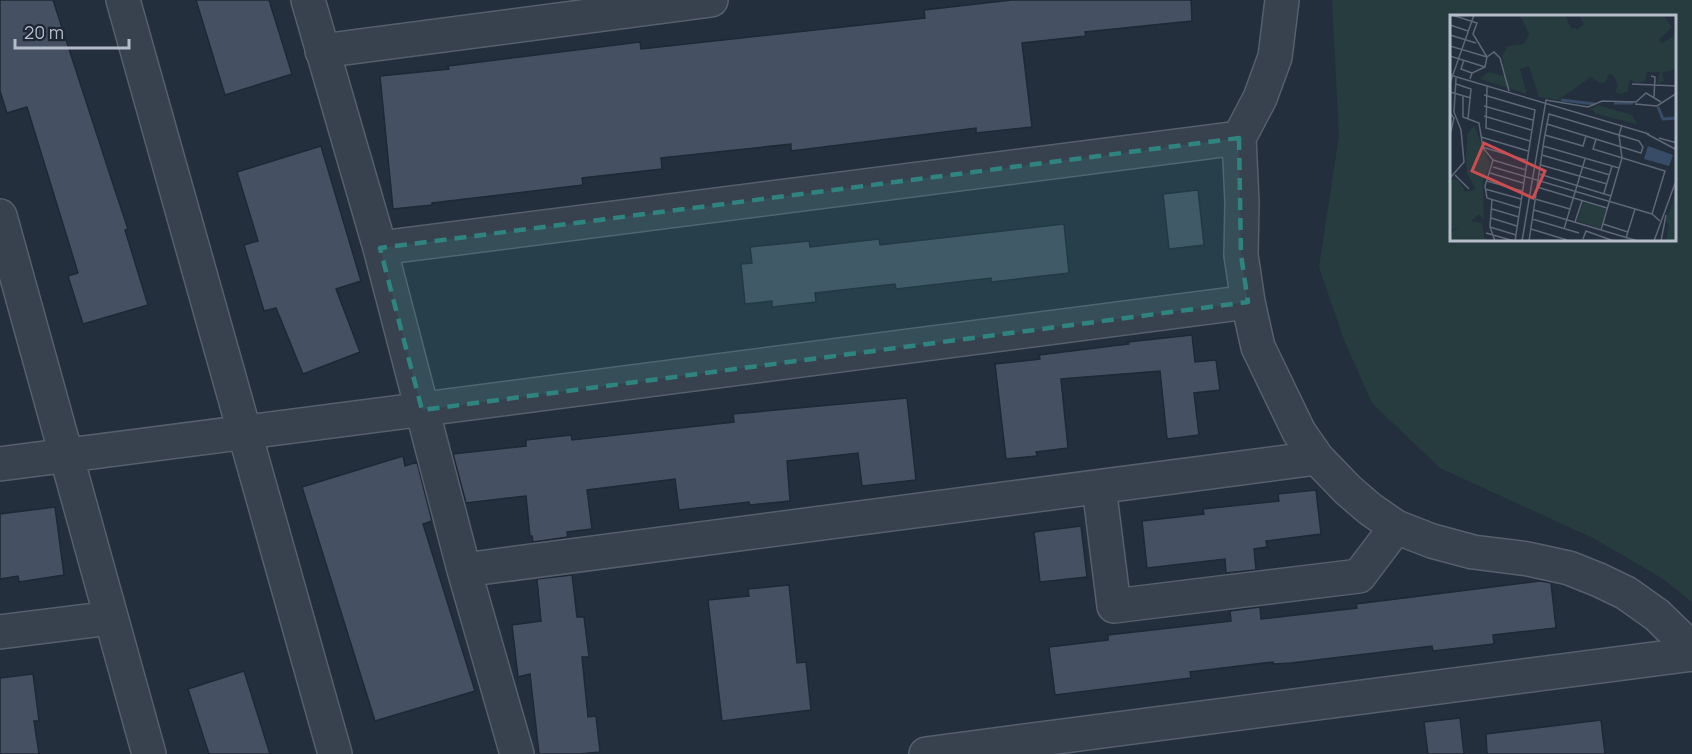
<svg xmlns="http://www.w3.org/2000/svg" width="1692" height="754" font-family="Manrope,sans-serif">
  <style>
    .green { fill: #263c3f; fill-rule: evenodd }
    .building { fill: #455162; stroke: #1f2835; stroke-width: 1.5 }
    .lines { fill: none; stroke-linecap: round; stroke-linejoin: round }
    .minor-casing { stroke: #565f6c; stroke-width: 36 }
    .minor { stroke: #38414e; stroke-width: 33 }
    .marked { fill: #308480; fill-opacity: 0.2; stroke: #308480; stroke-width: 4.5; stroke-dasharray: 12 8; stroke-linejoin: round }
    .inset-river { fill: none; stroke: #394c67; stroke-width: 3 }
    .inset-road { fill: none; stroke: #5e6776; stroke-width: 1.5 }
    .view { fill: #ce4d50; fill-opacity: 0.15; stroke: #ce4d50; stroke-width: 3 }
    .inset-edge { fill: none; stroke: #b4bcc9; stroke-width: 3 }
  </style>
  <rect width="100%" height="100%" fill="#242f3e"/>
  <!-- green -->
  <path class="green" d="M 1332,0 L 1692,0 L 1692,602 L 1663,579 L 1595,539 L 1440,468 L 1372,403 L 1344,340 L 1319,267 L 1339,136 ZM 1452,16 L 1676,16 L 1676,240 L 1452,240 Z"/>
  <!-- building -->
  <path class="building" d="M 0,0 L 53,0 L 114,187 L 128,229 L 125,230 L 148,305 L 83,324 L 68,276 L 78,273 L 27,107 L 7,113 L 0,91 Z
    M 196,0 L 269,0 L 292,74 L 225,95 Z
    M 1012,0 L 1191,0 L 1192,21 L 1085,32 L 1086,36 L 1022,43 L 1032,127 L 976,133 L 976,128 L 791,151 L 791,144 L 661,158 L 662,169 L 582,178 L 583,185 L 432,203 L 432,205 L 393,209 L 380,76 L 449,69 L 448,66 L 640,42 L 641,49 L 925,18 L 924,10 Z
    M 321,146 L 361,281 L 336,289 L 360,352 L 303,374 L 276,308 L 264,311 L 244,245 L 258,241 L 237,172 Z
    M 1198,190 L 1204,245 L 1169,249 L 1163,194 Z
    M 1064,224 L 1069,273 L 991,282 L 991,278 L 896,289 L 895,284 L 815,293 L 816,302 L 772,307 L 772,301 L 745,304 L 741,264 L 752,263 L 750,247 L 809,241 L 810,247 L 879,239 L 880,245 Z
    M 1192,335 L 1195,362 L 1216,360 L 1220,390 L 1194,393 L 1199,435 L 1167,439 L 1160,371 L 1061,379 L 1068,448 L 1036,452 L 1037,456 L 1006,459 L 995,364 L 1040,359 L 1039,355 L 1129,344 L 1128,342 Z
    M 907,398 L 916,480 L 862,486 L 858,453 L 787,461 L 790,501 L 750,505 L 749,502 L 679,510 L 675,479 L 587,490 L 592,529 L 567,532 L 568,537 L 533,542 L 532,536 L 530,536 L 526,496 L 466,503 L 453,454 L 526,446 L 526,440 L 571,435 L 572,440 L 734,422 L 733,414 Z
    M 403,456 L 405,466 L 417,462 L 432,521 L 423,524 L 475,691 L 375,721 L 302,487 Z
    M 1316,490 L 1321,534 L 1266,541 L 1267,547 L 1254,549 L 1256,570 L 1226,573 L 1225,559 L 1147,568 L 1142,521 L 1204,514 L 1203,509 L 1279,501 L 1278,494 Z
    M 55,507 L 64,575 L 19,582 L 18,576 L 0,579 L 0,514 Z
    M 1081,526 L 1087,577 L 1040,582 L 1034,532 Z
    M 572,575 L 577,617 L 584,617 L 589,657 L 582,657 L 588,717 L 596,716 L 600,752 L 580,754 L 539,754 L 530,674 L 518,677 L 512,625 L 541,621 L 537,579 Z
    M 1540,581 L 1551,583 L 1556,628 L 1493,635 L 1494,644 L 1433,651 L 1432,646 L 1291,663 L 1274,664 L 1273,662 L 1190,672 L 1191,678 L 1055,695 L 1049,647 L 1108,640 L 1108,635 L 1231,621 L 1230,611 L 1260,607 L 1261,619 L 1357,608 L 1356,604 Z
    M 789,585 L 797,663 L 806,662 L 811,710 L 722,721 L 708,600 L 749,596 L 748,589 Z
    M 244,671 L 270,754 L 209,754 L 188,689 Z
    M 33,674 L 39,721 L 34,721 L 39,754 L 0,754 L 0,678 Z
    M 1460,718 L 1464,754 L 1428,754 L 1424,722 Z
    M 1601,720 L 1605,754 L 1487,754 L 1486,734 Z"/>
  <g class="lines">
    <defs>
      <path id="minor" d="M 123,0 L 335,754
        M 308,0 L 380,248 L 464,570 L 517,754
        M 1282,0 L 1275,57 L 1260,98 L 1239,138 L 1242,202 L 1241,255 L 1248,302 L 1258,347 L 1299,432 L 1317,458 L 1348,490 L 1370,509 L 1396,527 L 1432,541 L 1473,552 L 1528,559 L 1569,568 L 1599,580 L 1626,593 L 1657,615 L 1692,649
        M 322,51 L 711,0
        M 0,216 L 149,754
        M 380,248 L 1239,138
        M 0,464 L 1248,302
        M 1099,487 L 1114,606 L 1359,576 L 1396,527
        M 464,570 L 1317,458
        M 0,632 L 111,618
        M 926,754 L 1692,654"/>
    </defs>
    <!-- minor casing -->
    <use href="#minor" class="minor-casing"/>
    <!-- minor -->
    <use href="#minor" class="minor"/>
  </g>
  <!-- marked area -->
  <path class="marked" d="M 1239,138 L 1241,255 L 1248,302 L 422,410 L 380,248 Z"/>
  <!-- overview -->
  <g transform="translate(1450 15)">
    <rect width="226" height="226" fill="#242f3e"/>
    <path d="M 70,0 L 115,0 L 121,13 L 128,14 L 134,9 L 129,0 L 213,0 L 222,12 L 209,25 L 213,28 L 226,19 L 226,54 L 212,58 L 214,66 L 207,69 L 210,57 L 197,57 L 195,66 L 186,68 L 180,64 L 177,77 L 170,79 L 165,77 L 168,71 L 164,61 L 159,59 L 156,67 L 150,68 L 141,62 L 108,85 L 89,82 L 79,51 L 70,54 L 77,79 L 30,64 L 38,57 L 55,61 L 52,41 L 58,31 L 74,29 L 79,19 ZM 148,90 L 182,100 L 187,109 L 146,99 L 141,94 ZM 24,111 L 40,149 L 33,167 L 34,205 L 29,199 L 21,206 L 32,208 L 35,226 L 0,226 L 0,218 L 9,212 L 0,216 L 0,165 L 7,164 L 16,177 L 26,174 L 17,158 L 16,139 L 18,118 ZM 226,176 L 226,221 L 225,226 L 216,226 L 219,210 L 216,206 ZM 133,187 L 156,194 L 150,213 L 127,206 Z" fill="#263c3f"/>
    <path d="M 198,131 L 223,140 L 219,151 L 194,144 Z" fill="#394c67"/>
    <path class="inset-river" d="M 111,85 L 145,89M 164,88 L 183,88M 208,92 L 213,104 L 227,103"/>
    <path class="inset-road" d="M 2,0 L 27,8 L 23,19 L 37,42 L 35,52 L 22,58 L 20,64M 0,10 L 18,16M 0,20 L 26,28M 0,31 L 37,42 L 44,37 L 50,43 L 59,76M 0,41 L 35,52M 14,45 L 11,54 L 22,58M 0,60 L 199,119M 201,61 L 205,62 L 204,82M 0,68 L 24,0M 6,69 L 21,74 L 18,104M 182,69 L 227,71M 37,71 L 36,113 L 80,126M 0,77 L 21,83M 34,80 L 85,95 L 65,226M 13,81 L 13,102 L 29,108 L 33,133 L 43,145 L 35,171 L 37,183 L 70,193M 185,89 L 207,91 L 227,78M 34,91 L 83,105M 0,98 L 4,103 L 0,120M 34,101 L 81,115M 197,119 L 227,135M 95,120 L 133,131 L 136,121M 31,122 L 78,136M 209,123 L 227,128M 146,124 L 143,134 L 215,156 L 202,199M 93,131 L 169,153M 32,132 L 76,145M 92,140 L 160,160M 43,145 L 76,155M 91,150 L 157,169M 43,152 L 202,199 L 210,206M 40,158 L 73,168M 89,159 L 161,181M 5,160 L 19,174M 0,163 L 14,147 L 11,115 L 4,97 L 6,63M 37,166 L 72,176M 87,172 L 157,193M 35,174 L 71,184M 154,178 L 162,151M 42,184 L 40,212 L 45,226M 85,184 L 120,194M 42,194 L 69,202M 84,195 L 188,226M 41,203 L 67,211M 82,204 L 129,218M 125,207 L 132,186M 153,209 L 178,217M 40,212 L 66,220M 81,214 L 117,225M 114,214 L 135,144M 151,215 L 172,143 L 169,120 L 172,110M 36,218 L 64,226M 176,223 L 185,194M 133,224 L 136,216 L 164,226M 72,226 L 96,85 L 138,92 L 152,86 L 186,87 L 196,78 L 211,87M 79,226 L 94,125 L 97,109 L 99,99 L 189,126 L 193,132 L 191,138 L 97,109M 204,226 L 227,163M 211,226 L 216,200"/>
    <path class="view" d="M 34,128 L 95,156 L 83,183 L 22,156 Z"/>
    <rect width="226" height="226" class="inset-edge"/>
  </g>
  <!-- scale -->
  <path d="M15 39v9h114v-9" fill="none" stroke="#b4bcc9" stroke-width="3"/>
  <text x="24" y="39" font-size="18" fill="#b4bcc9" stroke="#1d2633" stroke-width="4.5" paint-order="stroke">20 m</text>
</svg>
